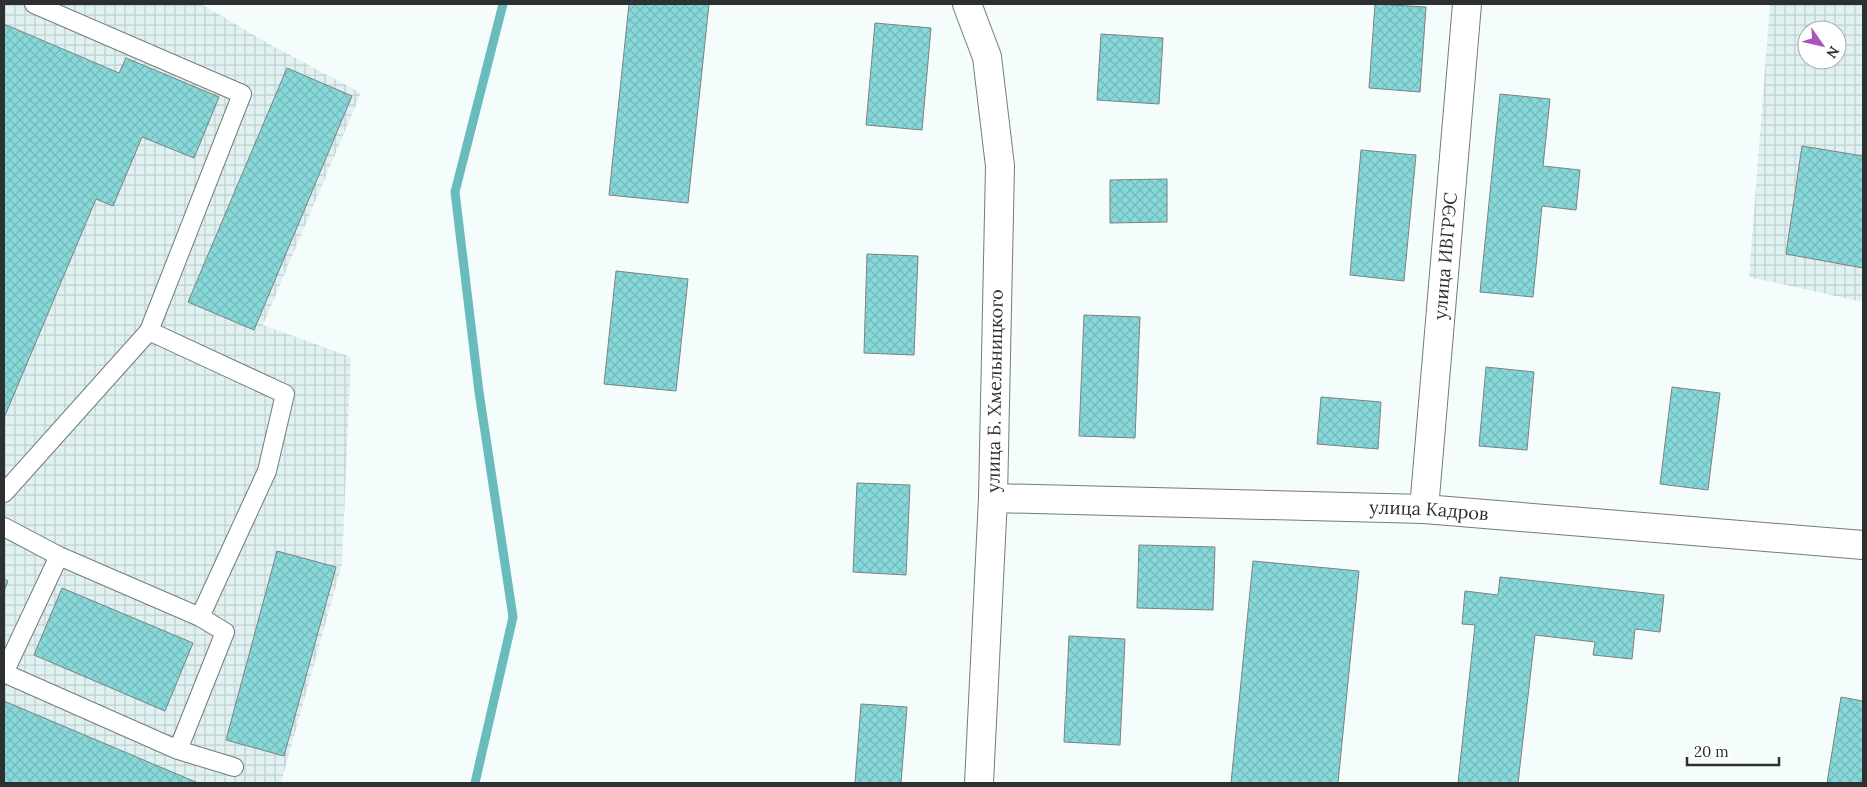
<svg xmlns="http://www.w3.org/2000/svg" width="1867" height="787" font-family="Lora,serif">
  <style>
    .industrial { fill: url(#industrial-grid); fill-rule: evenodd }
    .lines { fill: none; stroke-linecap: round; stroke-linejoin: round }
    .stream { stroke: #6abbbc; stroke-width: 9 }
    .building { fill: url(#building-cross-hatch); stroke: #7c8282 }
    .service-casing { stroke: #747b7b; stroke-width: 20 }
    .minor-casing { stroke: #747b7b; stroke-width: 30 }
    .tertiary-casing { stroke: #747b7b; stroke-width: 30 }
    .service { stroke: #fff; stroke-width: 18 }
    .minor { stroke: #fff; stroke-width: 28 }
    .tertiary { stroke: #fff; stroke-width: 28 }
    .labels { text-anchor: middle; stroke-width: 4; stroke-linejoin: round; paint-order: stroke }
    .street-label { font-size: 18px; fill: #2d3030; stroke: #fff }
  </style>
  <defs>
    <pattern id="industrial-grid" width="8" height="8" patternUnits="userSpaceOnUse" patternTransform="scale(1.25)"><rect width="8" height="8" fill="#e0f1f1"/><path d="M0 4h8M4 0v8" fill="none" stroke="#c0cfcf"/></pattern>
    <pattern id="building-cross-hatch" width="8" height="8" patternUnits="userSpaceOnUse" patternTransform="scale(1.25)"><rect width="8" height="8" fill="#87d8d9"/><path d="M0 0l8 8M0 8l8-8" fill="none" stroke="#75babb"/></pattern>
  </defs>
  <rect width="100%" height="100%" fill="#f5fcfc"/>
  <!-- industrial -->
  <path class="industrial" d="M 4,4 L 201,4 L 269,44 L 361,93 L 263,325 L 351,357 L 342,564 L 281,783 L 4,783 Z
    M 1770,4 L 1863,4 L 1863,302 L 1749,277 ZM 1807,30 L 1837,30 L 1837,60 L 1807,60 Z"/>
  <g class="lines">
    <!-- stream -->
    <path class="stream" d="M 475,783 L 513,617 L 479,392 L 455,192 L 503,4"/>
  </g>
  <!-- building -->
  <path class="building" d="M 629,4 L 709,4 L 688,203 L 609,195 Z
    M 1375,4 L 1426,7 L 1420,92 L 1369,88 Z
    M 875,23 L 931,28 L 922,130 L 866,125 Z
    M 4,24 L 119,73 L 126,58 L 219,97 L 194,158 L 142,137 L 113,206 L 96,199 L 4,418 Z
    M 1101,34 L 1163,38 L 1159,104 L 1097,100 Z
    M 287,68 L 352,96 L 254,330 L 188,302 Z
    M 1500,94 L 1550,99 L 1543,166 L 1580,170 L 1576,210 L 1542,206 L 1533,297 L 1480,292 Z
    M 1802,146 L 1863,156 L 1863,268 L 1786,254 Z
    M 1361,150 L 1416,155 L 1404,281 L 1350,275 Z
    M 1167,179 L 1167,222 L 1110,223 L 1110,180 Z
    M 867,254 L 918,256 L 914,355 L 864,353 Z
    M 616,271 L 688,279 L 676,391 L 604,384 Z
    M 1084,315 L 1140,317 L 1135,438 L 1079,436 Z
    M 1486,367 L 1534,372 L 1527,450 L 1479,446 Z
    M 1672,387 L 1720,393 L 1708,490 L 1660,484 Z
    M 1321,397 L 1381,402 L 1378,449 L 1317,444 Z
    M 857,483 L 910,485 L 906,575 L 853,572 Z
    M 1139,545 L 1215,547 L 1213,610 L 1137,608 Z
    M 277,551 L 336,567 L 284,756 L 226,740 Z
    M 1253,561 L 1359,571 L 1338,783 L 1231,783 Z
    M 1500,577 L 1664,595 L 1660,632 L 1635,629 L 1632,659 L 1593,655 L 1595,642 L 1535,635 L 1518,783 L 1458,783 L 1475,625 L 1462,624 L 1465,591 L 1498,595 Z
    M 4,579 L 8,581 L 4,591 Z
    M 62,588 L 193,643 L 165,711 L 34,655 Z
    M 1069,636 L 1125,639 L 1120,745 L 1064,742 Z
    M 1841,697 L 1863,701 L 1863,783 L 1827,783 Z
    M 4,701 L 198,783 L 4,783 Z
    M 861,704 L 907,707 L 901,783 L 855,783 Z"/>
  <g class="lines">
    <defs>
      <path id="service" d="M 34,4 L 242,94 L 149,331 L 285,394 L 267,471 L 200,617 L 225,632 L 178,750
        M 4,493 L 149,331
        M 4,527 L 59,556 L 200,617
        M 4,673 L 178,750 L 234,767
        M 4,673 L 59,556"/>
      <g id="minor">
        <path id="s1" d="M 1424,509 L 1467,4"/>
      </g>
      <g id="tertiary">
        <path d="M 967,4 L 987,57 L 1000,166 L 993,498 L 979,783"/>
        <path id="s2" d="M 993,498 L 1424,509 L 1863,545"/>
      </g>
    </defs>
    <!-- service casing -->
    <use href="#service" class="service-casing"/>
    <!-- minor casing -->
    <use href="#minor" class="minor-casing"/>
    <!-- tertiary casing -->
    <use href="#tertiary" class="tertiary-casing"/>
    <!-- service -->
    <use href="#service" class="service"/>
    <!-- minor -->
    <use href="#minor" class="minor"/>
    <!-- tertiary -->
    <use href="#tertiary" class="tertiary"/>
  </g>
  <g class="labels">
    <!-- street labels -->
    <g class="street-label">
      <text dy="6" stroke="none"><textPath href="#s1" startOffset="254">улица ИВГРЭС</textPath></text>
      <text transform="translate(995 391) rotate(-89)" y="6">улица Б. Хмельницкого</text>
      <text dy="6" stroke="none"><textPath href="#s2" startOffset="436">улица Кадров</textPath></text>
    </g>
  </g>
  <!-- border -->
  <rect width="1867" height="787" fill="none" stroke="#2d3030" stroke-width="10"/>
  <!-- north arrow -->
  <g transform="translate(1822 45) rotate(124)"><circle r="24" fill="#ffffff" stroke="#abacac"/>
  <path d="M0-4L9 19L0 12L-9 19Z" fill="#ad51bc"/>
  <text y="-8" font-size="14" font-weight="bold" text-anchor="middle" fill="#2d3030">N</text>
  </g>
  <!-- scale -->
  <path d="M1687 757v8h92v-8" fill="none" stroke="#2d3030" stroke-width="2.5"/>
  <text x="1694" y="757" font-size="15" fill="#2d3030" stroke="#ffffff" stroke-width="4" paint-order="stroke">20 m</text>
</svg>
